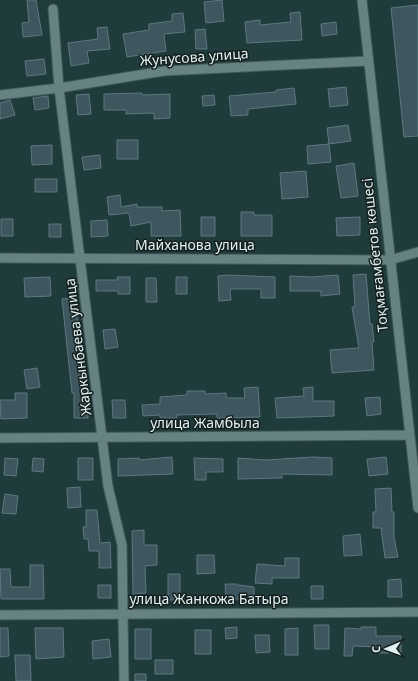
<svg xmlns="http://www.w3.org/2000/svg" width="418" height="681" font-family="'Noto Sans',sans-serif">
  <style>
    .building { fill: #3e575e; stroke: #5d787f }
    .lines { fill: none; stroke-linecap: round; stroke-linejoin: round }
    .minor-casing { stroke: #3f5858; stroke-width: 11 }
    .minor { stroke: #668282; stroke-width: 9 }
    .labels { text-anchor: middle; stroke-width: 3; stroke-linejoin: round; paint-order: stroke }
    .street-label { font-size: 14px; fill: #e1f0f0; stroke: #141f1f }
  </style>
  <rect width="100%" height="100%" fill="#203b3b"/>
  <!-- building -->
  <path class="building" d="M 27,0 L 36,0 L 42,35 L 23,37 L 22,23 L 29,22 Z
    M 222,0 L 224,21 L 206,23 L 204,2 Z
    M 418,5 L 418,136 L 404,137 L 391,8 Z
    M 300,12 L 302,40 L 247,43 L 245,22 L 260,20 L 260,25 L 291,22 L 290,13 Z
    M 183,13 L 185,32 L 164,34 L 166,51 L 127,57 L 123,34 L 149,30 L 149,24 L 172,21 L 172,14 Z
    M 336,22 L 337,34 L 322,36 L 321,24 Z
    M 107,27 L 110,49 L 87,51 L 89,63 L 71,66 L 68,43 L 98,39 L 97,28 Z
    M 205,29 L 207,49 L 196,49 L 195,30 Z
    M 44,59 L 46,74 L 27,76 L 25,61 Z
    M 346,87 L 348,105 L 330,107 L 328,89 Z
    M 294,88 L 296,104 L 248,109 L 248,115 L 231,116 L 229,96 L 276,92 L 276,90 Z
    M 142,93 L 142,95 L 170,94 L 170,118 L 154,119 L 154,113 L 126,114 L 126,110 L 104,110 L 104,94 Z
    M 89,94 L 91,114 L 78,115 L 76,95 Z
    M 214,95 L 215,105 L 203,106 L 202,96 Z
    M 48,96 L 49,108 L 35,110 L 33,98 Z
    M 10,100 L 15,115 L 0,119 L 0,103 Z
    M 348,125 L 351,141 L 329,144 L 327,128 Z
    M 117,140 L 138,140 L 138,159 L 117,159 Z
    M 329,144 L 331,162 L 308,164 L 307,146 Z
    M 52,145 L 52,164 L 32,165 L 31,146 Z
    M 100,155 L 101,168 L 84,170 L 82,157 Z
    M 354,163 L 358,196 L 341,198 L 336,166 Z
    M 306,171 L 308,197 L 282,199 L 280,173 Z
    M 35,179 L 57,179 L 57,192 L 35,192 Z
    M 120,195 L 121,207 L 137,204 L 137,207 L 162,207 L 162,211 L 180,210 L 181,236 L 151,236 L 151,222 L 131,226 L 129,213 L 109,215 L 107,197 Z
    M 241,212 L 254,212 L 254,215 L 272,215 L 272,236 L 241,236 Z
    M 201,217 L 215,217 L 215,236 L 201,236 Z
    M 360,217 L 360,235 L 337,236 L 336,218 Z
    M 1,219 L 13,219 L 13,236 L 1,236 Z
    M 107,220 L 108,236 L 91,237 L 91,221 Z
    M 49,224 L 61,224 L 61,237 L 49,237 Z
    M 366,274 L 370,324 L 372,324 L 374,342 L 372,342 L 374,370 L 332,373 L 330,350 L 359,348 L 352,307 L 355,307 L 353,275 Z
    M 229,275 L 275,277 L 275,298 L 261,298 L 261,289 L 230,289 L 231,300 L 219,301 L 218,276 Z
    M 338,275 L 340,294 L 321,296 L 321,291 L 290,291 L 290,276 L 311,277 Z
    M 50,277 L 51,296 L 25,297 L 24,278 Z
    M 117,277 L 130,277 L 130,294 L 118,294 L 118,291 L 96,291 L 96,280 L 118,280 Z
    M 176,277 L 187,277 L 187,294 L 176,294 Z
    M 146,278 L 156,278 L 157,302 L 146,302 Z
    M 74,298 L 82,347 L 85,401 L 88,401 L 88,418 L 74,418 L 74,393 L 72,393 L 62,299 Z
    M 115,329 L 118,347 L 105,349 L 103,330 Z
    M 37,368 L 40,387 L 27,389 L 24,370 Z
    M 258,387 L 260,417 L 217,418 L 217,414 L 176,415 L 177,418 L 160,418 L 160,415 L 143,416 L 142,405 L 160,404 L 160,397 L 187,395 L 187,391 L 205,391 L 205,394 L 226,393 L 226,398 L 245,398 L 244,388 Z
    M 313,387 L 313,401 L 334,401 L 334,416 L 277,418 L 275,398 L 304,396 L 303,388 Z
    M 15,393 L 27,393 L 27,418 L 1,419 L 0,400 L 15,400 Z
    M 380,397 L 381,414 L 367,416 L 365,398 Z
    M 112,400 L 125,400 L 126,418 L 113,418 Z
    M 172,457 L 173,474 L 118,476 L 118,459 L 139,458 L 139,460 Z
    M 313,457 L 332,458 L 332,475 L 282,474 L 282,478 L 238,479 L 238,458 L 266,460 Z
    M 386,457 L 388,474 L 369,476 L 367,459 Z
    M 5,458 L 18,459 L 16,476 L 4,475 Z
    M 33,458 L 44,459 L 43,472 L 32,471 Z
    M 78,458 L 93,458 L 93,480 L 78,480 Z
    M 194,458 L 223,459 L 223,472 L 206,472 L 206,480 L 195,480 Z
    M 80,487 L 81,507 L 68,508 L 67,488 Z
    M 391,488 L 392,512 L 394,512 L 394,537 L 398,557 L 385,558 L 381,528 L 373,528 L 373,512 L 376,512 L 375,489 Z
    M 5,494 L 18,496 L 16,514 L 2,513 Z
    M 86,510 L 97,510 L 100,543 L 110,542 L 111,568 L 99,568 L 99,551 L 89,551 L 88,539 L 84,539 L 83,527 L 86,527 Z
    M 144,530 L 144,545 L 157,545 L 157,565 L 145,566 L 146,593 L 133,594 L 132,531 Z
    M 360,534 L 362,555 L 344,556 L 343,536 Z
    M 197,555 L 214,555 L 215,573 L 197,574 Z
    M 285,558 L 299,558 L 299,578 L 272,578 L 272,584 L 255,583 L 257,564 L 285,566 Z
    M 30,565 L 43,565 L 44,599 L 1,599 L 0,569 L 10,569 L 11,587 L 30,587 Z
    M 168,574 L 180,574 L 180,600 L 168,600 Z
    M 401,579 L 402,597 L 388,597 L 388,580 Z
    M 225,584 L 237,584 L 238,585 L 254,587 L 254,599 L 226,599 Z
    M 98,585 L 111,585 L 111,598 L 98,598 Z
    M 311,586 L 323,586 L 323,599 L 311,599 Z
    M 314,625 L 329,625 L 329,649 L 315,649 Z
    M 237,627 L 237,638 L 226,639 L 225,628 Z
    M 361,627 L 376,627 L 376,636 L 401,636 L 401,653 L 378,653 L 378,647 L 353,646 L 352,656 L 344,656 L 345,628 L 361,629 Z
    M 0,628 L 8,628 L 9,656 L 0,657 Z
    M 35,628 L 63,628 L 64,657 L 36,659 Z
    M 298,628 L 298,655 L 285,655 L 285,629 Z
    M 135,629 L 151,629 L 151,659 L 135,659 Z
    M 195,630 L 211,630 L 211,654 L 195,654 Z
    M 255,635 L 269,635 L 270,652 L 256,653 Z
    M 109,639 L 111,657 L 93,659 L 92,641 Z
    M 15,655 L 30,655 L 31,681 L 16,681 Z
    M 155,660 L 173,660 L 173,674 L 155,674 Z
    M 135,674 L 146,674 L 146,681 L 135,681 Z"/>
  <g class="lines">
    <defs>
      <path id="minor" d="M 362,0 L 418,508
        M 53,9 L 59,88 L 108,486 L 122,545 L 124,681
        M 0,95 L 59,88 L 164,71 L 368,61
        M 0,258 L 390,260 L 418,252
        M 0,438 L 410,435
        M 0,615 L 418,612"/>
    </defs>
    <!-- minor casing -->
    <use href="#minor" class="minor-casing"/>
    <!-- minor -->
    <use href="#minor" class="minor"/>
  </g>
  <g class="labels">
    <!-- street labels -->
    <g class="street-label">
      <text transform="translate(194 57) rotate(-4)" y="5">Жунусова улица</text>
      <text x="195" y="250">Майханова улица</text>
      <text transform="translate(375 255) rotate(-96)" y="5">Тоқмағамбетов көшесі</text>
      <text transform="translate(78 347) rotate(-97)" y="5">Жаркынбаева улица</text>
      <text x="205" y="428">улица Жамбыла</text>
      <text x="209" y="604">улица Жанкожа Батыра</text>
    </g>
  </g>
  <!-- north arrow -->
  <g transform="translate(386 649) rotate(268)" stroke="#141f1f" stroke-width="3" paint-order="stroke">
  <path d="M0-3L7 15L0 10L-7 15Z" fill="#e1f0f0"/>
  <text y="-6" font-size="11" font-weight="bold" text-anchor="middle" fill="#e1f0f0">С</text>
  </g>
</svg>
